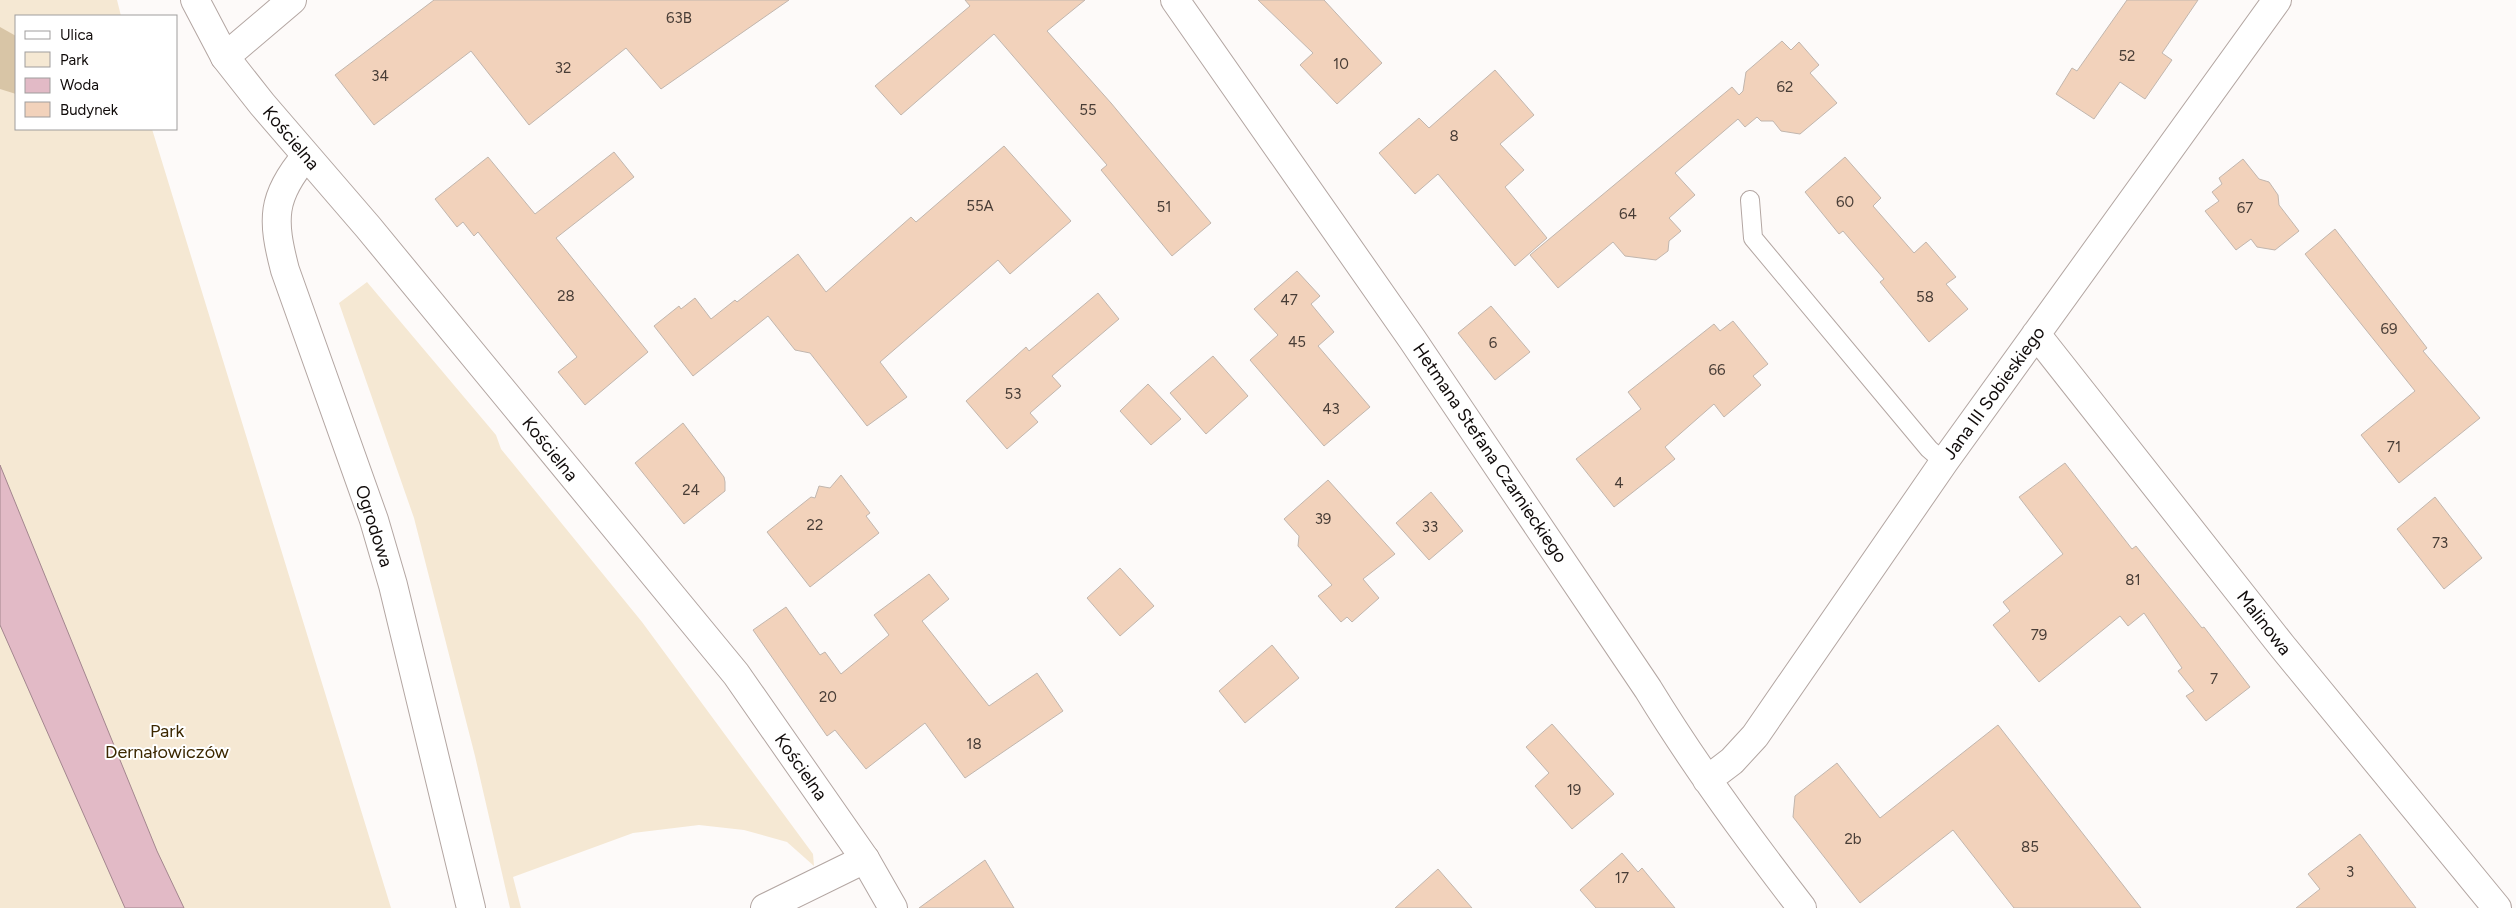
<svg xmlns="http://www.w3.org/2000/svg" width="2516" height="908" font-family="Figtree,sans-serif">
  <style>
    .green { fill: #f5e8d3 }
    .forest { fill: #d8c5a6 }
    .water { fill: #e2bac6; stroke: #a3868e }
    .building { fill: #f2d2bb; stroke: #c1b6ae }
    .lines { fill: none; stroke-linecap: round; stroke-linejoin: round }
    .service-casing { stroke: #b3a6a2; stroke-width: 20 }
    .minor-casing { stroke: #b3a6a2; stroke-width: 30 }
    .tertiary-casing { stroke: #b3a6a2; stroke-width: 30 }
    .service { stroke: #fff; stroke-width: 18 }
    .minor { stroke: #fff; stroke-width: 28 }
    .tertiary { stroke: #fff; stroke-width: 28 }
    .labels { text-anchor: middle; stroke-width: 4; stroke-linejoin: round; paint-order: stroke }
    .number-label { font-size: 15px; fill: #483d36 }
    .street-label { font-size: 18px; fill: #100b0a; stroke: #fff }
    .park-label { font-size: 18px; fill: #3c2800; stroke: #fff }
  </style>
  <rect width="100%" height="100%" fill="#fdfaf9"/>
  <!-- green -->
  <path class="green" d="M 0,0 L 117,0 L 121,16 L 16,16 L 16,129 L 152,129 L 391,908 L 0,908 Z
    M 367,282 L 496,435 L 501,449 L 642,622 L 813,854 L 814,866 L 787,842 L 744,830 L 699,825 L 633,833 L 513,877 L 521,908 L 510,908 L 475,756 L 414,518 L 339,303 Z"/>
  <!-- forest -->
  <path class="forest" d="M 0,27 L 16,36 L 16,94 L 0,89 Z"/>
  <!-- water -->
  <path class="water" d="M 0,465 L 157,851 L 184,908 L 125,908 L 0,625 Z"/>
  <!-- building -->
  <path class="building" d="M 434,0 L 789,0 L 661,89 L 626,48 L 529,125 L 471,51 L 374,125 L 335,75 Z
    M 965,0 L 1085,0 L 1047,31 L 1111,103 L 1211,223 L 1172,256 L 1101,170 L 1107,165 L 994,34 L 901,115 L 875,86 L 970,6 Z
    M 1258,0 L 1324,0 L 1382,63 L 1337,104 L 1300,65 L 1313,53 Z
    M 2127,0 L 2198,0 L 2162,53 L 2172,60 L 2145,99 L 2120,82 L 2094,119 L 2056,94 L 2072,68 L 2077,71 Z
    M 1782,41 L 1791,50 L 1799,42 L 1819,65 L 1810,73 L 1837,103 L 1800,134 L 1781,131 L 1773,121 L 1761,121 L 1757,117 L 1745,127 L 1738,119 L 1675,173 L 1695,195 L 1669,218 L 1681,231 L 1669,241 L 1668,251 L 1656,260 L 1625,256 L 1613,242 L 1558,288 L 1530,255 L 1732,87 L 1739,95 L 1743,91 L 1746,72 Z
    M 1495,70 L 1534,115 L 1500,144 L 1524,170 L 1505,187 L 1547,238 L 1515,266 L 1438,174 L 1415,194 L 1379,153 L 1419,118 L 1429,128 Z
    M 1004,146 L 1071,221 L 1010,274 L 998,260 L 880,362 L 907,397 L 867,426 L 810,353 L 795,350 L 768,316 L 693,376 L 654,326 L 679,306 L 681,309 L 695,298 L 711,319 L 735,300 L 737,302 L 798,254 L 826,292 L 911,217 L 916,222 Z
    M 614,152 L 634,177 L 556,238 L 648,352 L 585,405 L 558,372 L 577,357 L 478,232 L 474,236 L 463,222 L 457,227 L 435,199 L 488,157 L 535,214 Z
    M 1845,157 L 1881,198 L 1873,206 L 1914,253 L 1926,242 L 1956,277 L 1946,284 L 1968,309 L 1929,342 L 1880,282 L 1884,279 L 1843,231 L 1839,234 L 1805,192 Z
    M 2243,159 L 2259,179 L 2269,182 L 2278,195 L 2279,205 L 2299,231 L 2275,250 L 2257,247 L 2251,239 L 2236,250 L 2205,211 L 2219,201 L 2212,192 L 2222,184 L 2219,178 Z
    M 2335,229 L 2427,348 L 2423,351 L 2480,418 L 2399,483 L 2361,435 L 2415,391 L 2305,254 Z
    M 1297,271 L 1320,296 L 1311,304 L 1334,332 L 1318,346 L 1370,407 L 1324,446 L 1250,360 L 1278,335 L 1254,309 Z
    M 1098,293 L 1119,319 L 1052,376 L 1061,386 L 1030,413 L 1038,422 L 1007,449 L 966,401 L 1026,347 L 1029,351 Z
    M 1491,306 L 1530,352 L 1495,380 L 1458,333 Z
    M 1733,321 L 1768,364 L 1753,376 L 1761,385 L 1724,417 L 1714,404 L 1665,447 L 1675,459 L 1614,507 L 1576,459 L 1641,409 L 1628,392 L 1714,324 L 1720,331 Z
    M 1213,356 L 1248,396 L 1206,434 L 1170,393 Z
    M 1148,384 L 1181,419 L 1151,445 L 1120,411 Z
    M 683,423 L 724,477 L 725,482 L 725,491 L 684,524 L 635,463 Z
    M 2065,463 L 2132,549 L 2136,546 L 2202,628 L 2204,627 L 2250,687 L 2206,721 L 2186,696 L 2194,691 L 2178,671 L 2182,668 L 2144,613 L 2128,626 L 2120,616 L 2039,682 L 1993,625 L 2010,611 L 2003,602 L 2063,554 L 2019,497 Z
    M 841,475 L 870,513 L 866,516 L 879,533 L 810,587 L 767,532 L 811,497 L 815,498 L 819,486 L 830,488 Z
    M 1328,480 L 1395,554 L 1363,579 L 1379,598 L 1352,622 L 1347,617 L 1341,622 L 1318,596 L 1332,585 L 1298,546 L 1299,536 L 1284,519 Z
    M 1431,492 L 1463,531 L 1429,560 L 1396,523 Z
    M 2435,497 L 2482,558 L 2444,589 L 2397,529 Z
    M 1120,568 L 1154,606 L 1120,636 L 1087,598 Z
    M 929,574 L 949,599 L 922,621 L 989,706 L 1037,673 L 1063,711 L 965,778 L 925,723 L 866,769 L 835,730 L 827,736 L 753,630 L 786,607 L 820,655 L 825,652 L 841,674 L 889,635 L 874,615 Z
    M 1272,645 L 1299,678 L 1245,723 L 1219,691 Z
    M 1552,724 L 1614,794 L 1572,829 L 1535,786 L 1549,773 L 1526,747 Z
    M 1998,725 L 2141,908 L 2014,908 L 1953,830 L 1860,903 L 1793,817 L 1795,796 L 1837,763 L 1880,818 Z
    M 2360,834 L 2416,908 L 2296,908 L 2320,889 L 2308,874 Z
    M 1622,853 L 1638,872 L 1642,868 L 1675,908 L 1596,908 L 1580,890 Z
    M 985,860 L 1014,908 L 919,908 Z
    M 1438,869 L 1472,908 L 1395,908 Z"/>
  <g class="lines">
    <defs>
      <path id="service" d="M 1750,200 L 1753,238 L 1929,449 L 1944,462"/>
      <path id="minor" d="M 1175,0 L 1412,339 L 1648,689 C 1695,766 1747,837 1802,908
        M 225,57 L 292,0
        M 306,156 C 271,197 272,220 285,270 L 374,520 L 393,585 L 471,908
        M 2036,334 L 2282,646 L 2497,908
        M 1707,780 L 1732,761 L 1755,736 L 1944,462 L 2277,0
        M 765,908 L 865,859"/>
      <path id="tertiary" d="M 195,0 L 225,57 L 262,104 L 368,227 L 736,674 L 865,859 L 893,908"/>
    </defs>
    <!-- service casing -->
    <use href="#service" class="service-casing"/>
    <!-- minor casing -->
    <use href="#minor" class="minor-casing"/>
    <!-- tertiary casing -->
    <use href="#tertiary" class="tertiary-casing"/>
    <!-- service -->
    <use href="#service" class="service"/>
    <!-- minor -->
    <use href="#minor" class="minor"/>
    <!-- tertiary -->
    <use href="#tertiary" class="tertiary"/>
  </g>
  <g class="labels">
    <!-- number labels -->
    <g class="number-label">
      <text x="679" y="23">63B</text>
      <text x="2127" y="61">52</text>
      <text x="1341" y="69">10</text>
      <text x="563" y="73">32</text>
      <text x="380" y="81">34</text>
      <text x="1785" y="92">62</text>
      <text x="1088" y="115">55</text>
      <text x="1454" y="141">8</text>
      <text x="1845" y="207">60</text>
      <text x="980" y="211">55A</text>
      <text x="1164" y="212">51</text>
      <text x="2245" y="213">67</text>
      <text x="1628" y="219">64</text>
      <text x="566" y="301">28</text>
      <text x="1925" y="302">58</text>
      <text x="1289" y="305">47</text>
      <text x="2389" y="334">69</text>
      <text x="1297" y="347">45</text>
      <text x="1493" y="348">6</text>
      <text x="1717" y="375">66</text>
      <text x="1013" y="399">53</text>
      <text x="1331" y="414">43</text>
      <text x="2394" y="452">71</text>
      <text x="1619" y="488">4</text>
      <text x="691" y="495">24</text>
      <text x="1323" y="524">39</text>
      <text x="815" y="530">22</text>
      <text x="1430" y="532">33</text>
      <text x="2440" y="548">73</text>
      <text x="2133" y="585">81</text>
      <text x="2039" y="640">79</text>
      <text x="2214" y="684">7</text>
      <text x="828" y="702">20</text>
      <text x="974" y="749">18</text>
      <text x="1574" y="795">19</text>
      <text x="1853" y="844">2b</text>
      <text x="2030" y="852">85</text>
      <text x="2350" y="877">3</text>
      <text x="1622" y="883">17</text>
    </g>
    <!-- street labels -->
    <g class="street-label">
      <text transform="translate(291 138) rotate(50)" y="6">Kościelna</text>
      <text transform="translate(1994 393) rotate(-54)" y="6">Jana III Sobieskiego</text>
      <text transform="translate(550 449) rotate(51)" y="6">Kościelna</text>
      <text transform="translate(1490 453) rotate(56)" y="6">Hetmana Stefana Czarnieckiego</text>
      <text transform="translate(374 526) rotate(72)" y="6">Ogrodowa</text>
      <text transform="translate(2264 623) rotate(52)" y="6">Malinowa</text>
      <text transform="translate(801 767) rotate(55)" y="6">Kościelna</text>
    </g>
    <!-- park labels -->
    <g class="park-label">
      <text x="167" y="737">Park<tspan x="167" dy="21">Dernałowiczów</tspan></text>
    </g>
  </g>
  <!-- legend -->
  <rect x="15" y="15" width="162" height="115" fill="#ffffff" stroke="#9f9d9d"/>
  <rect x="25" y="31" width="25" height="8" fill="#ffffff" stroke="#9f9d9d"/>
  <text x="60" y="40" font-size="15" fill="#100b0a">Ulica</text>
  <rect x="25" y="52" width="25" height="15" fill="#f5e8d3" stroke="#9f9d9d"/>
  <text x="60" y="65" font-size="15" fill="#100b0a">Park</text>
  <rect x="25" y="78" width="25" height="15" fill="#e2bac6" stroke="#9f9d9d"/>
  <text x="60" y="90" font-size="15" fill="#100b0a">Woda</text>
  <rect x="25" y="102" width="25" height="15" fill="#f2d2bb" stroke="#9f9d9d"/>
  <text x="60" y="115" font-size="15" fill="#100b0a">Budynek</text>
</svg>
